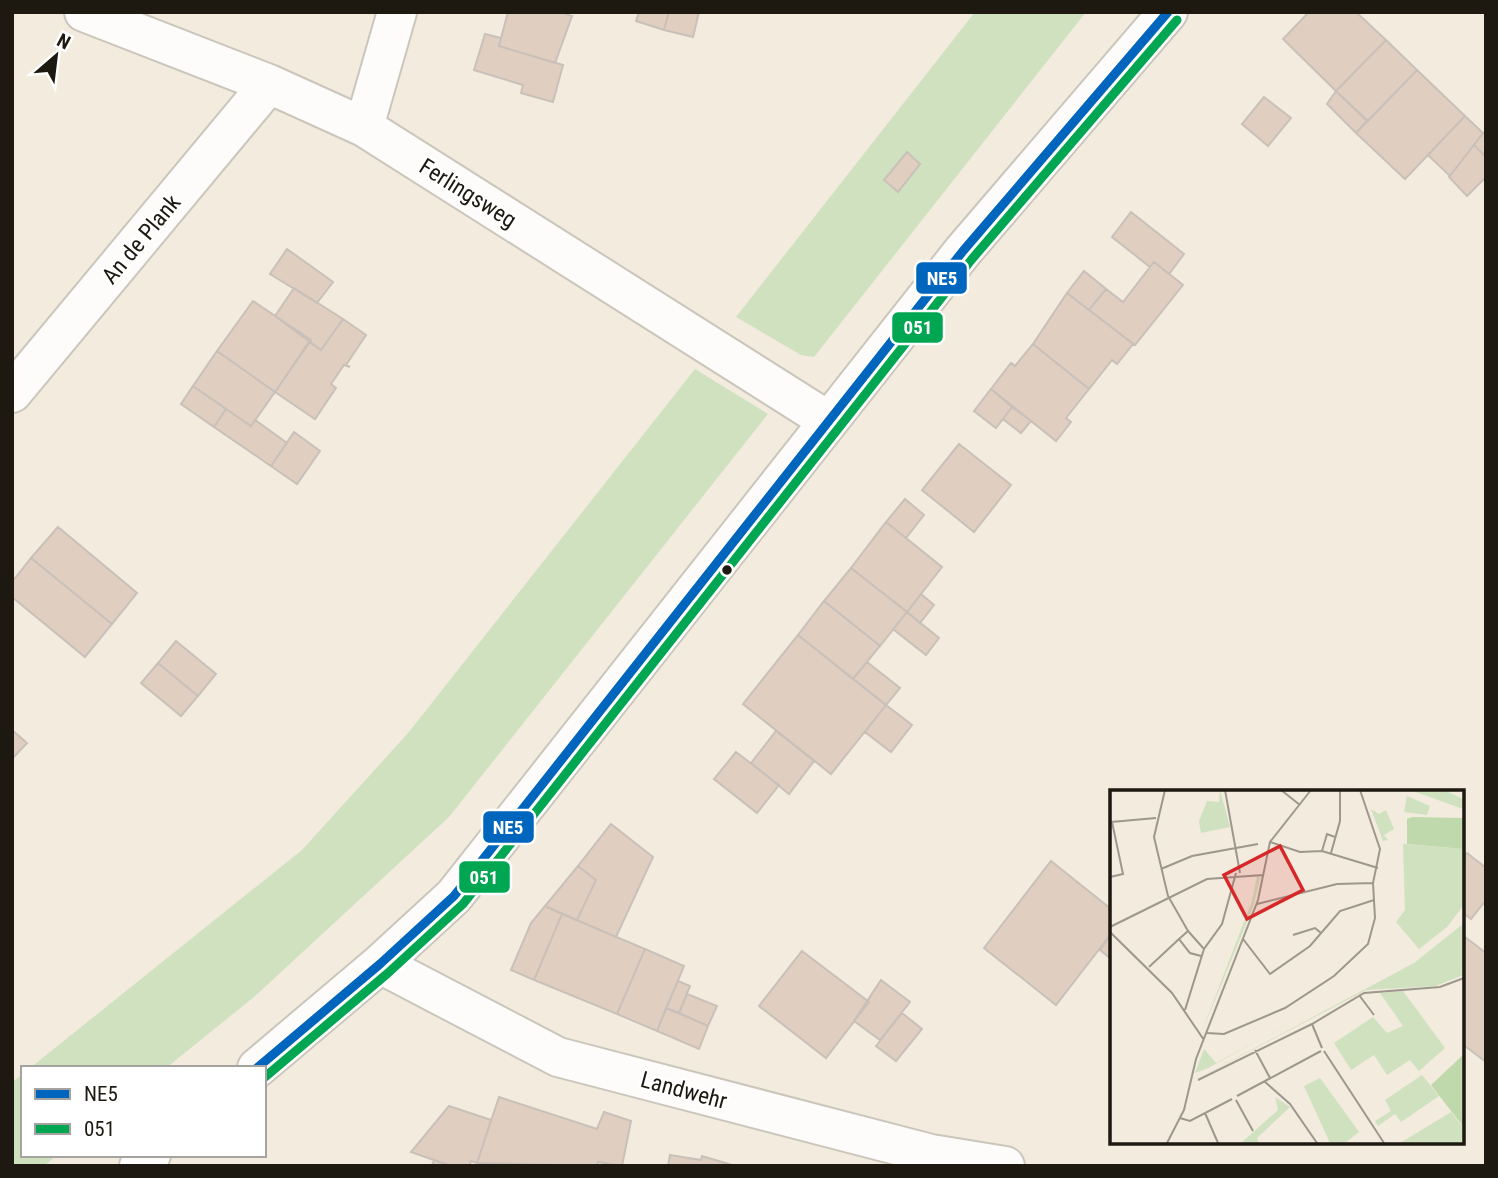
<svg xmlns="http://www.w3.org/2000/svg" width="1498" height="1178" font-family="'Roboto Condensed',sans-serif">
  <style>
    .green { fill: #cfe1bf }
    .building { fill: #e0cec0; stroke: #c9c1b9; stroke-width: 2 }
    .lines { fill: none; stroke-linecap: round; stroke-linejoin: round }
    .minor-casing { stroke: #cbc6bc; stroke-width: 42 }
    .minor { stroke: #fdfcfa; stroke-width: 38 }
    .bus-1-casing { stroke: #fff; stroke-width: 14 }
    .bus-2-casing { stroke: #fff; stroke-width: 14 }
    .bus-1 { stroke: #0065bd; stroke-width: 9 }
    .bus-2 { stroke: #00a651; stroke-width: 9 }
    .bus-dot { fill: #1d1910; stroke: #fff; stroke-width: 2.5 }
    .labels { text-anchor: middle; stroke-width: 5; stroke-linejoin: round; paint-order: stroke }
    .street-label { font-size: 23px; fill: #1d1910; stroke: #fff }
    .inset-road { fill: none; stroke: #9d978c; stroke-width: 2 }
    .view { fill: #d62828; fill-opacity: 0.15; stroke: #d62828; stroke-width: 3.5 }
    .inset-edge { fill: none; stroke: #1d1910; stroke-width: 3.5 }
    .line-badge { stroke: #fff; stroke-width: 2.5 }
    .badge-label { font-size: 19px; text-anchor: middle; font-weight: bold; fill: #fff }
  </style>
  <rect width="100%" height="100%" fill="#f2ebde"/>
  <!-- green -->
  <path class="green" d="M 975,12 L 1086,12 L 814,357 L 801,355 L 736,317 Z
    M 695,369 L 768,414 L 449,817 L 254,997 L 166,1068 L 30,1068 L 302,850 L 409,732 Z
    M 23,1074 L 23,1155 L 57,1155 L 44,1166 L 12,1166 L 12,1082 Z"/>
  <!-- building -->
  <path class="building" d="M 508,12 L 560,12 L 572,16 L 555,63 L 499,46 Z
    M 639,12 L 669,12 L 664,30 L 636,21 Z
    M 669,12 L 699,12 L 693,37 L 664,30 Z
    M 1309,12 L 1356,12 L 1386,40 L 1336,91 L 1283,39 Z
    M 485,34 L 501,38 L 499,46 L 563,65 L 553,102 L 521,93 L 523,85 L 474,70 Z
    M 1386,40 L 1417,70 L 1368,121 L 1336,91 Z
    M 1417,70 L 1465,116 L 1405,179 L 1356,133 Z
    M 1336,91 L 1367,121 L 1356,133 L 1327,104 Z
    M 1264,97 L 1291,118 L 1268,146 L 1242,124 Z
    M 1465,116 L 1483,133 L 1450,176 L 1428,155 Z
    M 1486,130 L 1486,157 L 1474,145 Z
    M 1474,145 L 1486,157 L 1486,177 L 1467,196 L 1449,177 Z
    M 907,152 L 920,164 L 898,192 L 884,180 Z
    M 1131,212 L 1184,254 L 1169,274 L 1154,262 L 1150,267 L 1112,237 Z
    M 287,249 L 333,282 L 317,303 L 270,274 Z
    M 1154,262 L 1183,285 L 1135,345 L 1089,310 L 1106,289 L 1123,302 Z
    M 1084,271 L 1106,289 L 1089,310 L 1067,293 Z
    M 294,288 L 343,319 L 321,350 L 275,316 Z
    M 1067,293 L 1133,344 L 1117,364 L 1112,360 L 1089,389 L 1033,344 Z
    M 253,301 L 311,340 L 275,392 L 217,351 Z
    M 343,319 L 366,335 L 346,365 L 350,367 L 344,365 L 331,384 L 336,388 L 315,419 L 275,392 L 309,342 L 321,350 Z
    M 1033,344 L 1089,389 L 1066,418 L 1071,422 L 1056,441 L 991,389 L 1011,363 L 1015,366 Z
    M 217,351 L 275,392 L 251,426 L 193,386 Z
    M 193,386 L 226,409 L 214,427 L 181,404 Z
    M 991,389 L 1012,407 L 996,428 L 974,411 Z
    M 1012,407 L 1031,421 L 1021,433 L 1003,419 Z
    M 226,409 L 251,426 L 255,420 L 287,443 L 271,466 L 214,427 Z
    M 294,432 L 320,451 L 297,484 L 271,466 Z
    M 959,444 L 1011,485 L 974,532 L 922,490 Z
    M 905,499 L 924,515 L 906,538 L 886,522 Z
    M 886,522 L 942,567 L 907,612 L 851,568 Z
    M 58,527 L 137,593 L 112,624 L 31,558 Z
    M 31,558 L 112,624 L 85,657 L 12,597 L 12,582 Z
    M 851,568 L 907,612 L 880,646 L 824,601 Z
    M 921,594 L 934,605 L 920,623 L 907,612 Z
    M 824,601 L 880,646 L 853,679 L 798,635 Z
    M 907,612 L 939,638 L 926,655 L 893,629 Z
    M 798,635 L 886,705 L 831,774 L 743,704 Z
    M 176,641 L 216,674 L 198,696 L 158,663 Z
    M 867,662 L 900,688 L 886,705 L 853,679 Z
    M 158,663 L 198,696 L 181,716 L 141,683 Z
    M 886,705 L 912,725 L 891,752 L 865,732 Z
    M 12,730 L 27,743 L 12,759 Z
    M 776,731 L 814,761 L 789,794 L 751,763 Z
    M 736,752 L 779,785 L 757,813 L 714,779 Z
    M 611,824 L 653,857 L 616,937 L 577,920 L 596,880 L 578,866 Z
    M 1467,853 L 1486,868 L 1486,900 L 1471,919 L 1461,911 L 1461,861 Z
    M 1051,861 L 1111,909 L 1111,934 L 1056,1005 L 984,948 Z
    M 578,866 L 596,880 L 577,920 L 545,906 Z
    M 545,906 L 562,914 L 534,980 L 511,970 L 531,923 Z
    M 562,914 L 645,949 L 617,1014 L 534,980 Z
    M 1111,934 L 1111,959 L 1100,950 Z
    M 1461,934 L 1486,953 L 1486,1062 L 1461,1043 Z
    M 645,949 L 684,966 L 657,1031 L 617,1014 Z
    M 802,951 L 869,1002 L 826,1058 L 759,1006 Z
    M 881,980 L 910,1002 L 880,1040 L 854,1021 Z
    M 678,981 L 690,986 L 679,1013 L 666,1008 Z
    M 687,994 L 717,1006 L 708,1026 L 679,1013 Z
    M 666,1008 L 708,1026 L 699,1049 L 657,1031 Z
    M 902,1013 L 922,1029 L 896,1061 L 876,1046 Z
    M 499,1097 L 597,1129 L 604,1112 L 631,1121 L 622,1166 L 598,1162 L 597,1166 L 477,1163 Z
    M 449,1106 L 491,1120 L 477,1163 L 471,1161 L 469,1166 L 451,1166 L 411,1152 Z
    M 670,1155 L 701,1160 L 702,1156 L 732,1165 L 668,1166 Z
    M 434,1160 L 451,1166 L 432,1166 Z"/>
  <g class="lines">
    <defs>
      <path id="minor" d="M 84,12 L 269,84 L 364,127 L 827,420
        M 364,127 L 397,12
        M 12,393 L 269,84
        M 380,964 L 558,1057 L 931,1154 L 1005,1166
        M 257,1068 L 380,964 L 454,896 L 963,251 L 1168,12
        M 139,1166 L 151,1155"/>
    </defs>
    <!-- minor casing -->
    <use href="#minor" class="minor-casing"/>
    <!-- minor -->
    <use href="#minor" class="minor"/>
    <defs>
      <path id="bus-1" d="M 257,1068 L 380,964 L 454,896 L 963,251 L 1168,12"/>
      <path id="bus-2" d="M 265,1077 L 388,973 L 463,904 L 972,259 L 1177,20"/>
    </defs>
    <!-- bus-1 casing -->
    <use href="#bus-1" class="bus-1-casing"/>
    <!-- bus-2 casing -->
    <use href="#bus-2" class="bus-2-casing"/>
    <!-- bus-1 -->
    <use href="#bus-1" class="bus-1"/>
    <!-- bus-2 -->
    <use href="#bus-2" class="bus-2"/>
  </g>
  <!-- markers -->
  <circle class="bus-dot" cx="727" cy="570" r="6"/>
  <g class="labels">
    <!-- street labels -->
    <g class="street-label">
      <text transform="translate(468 193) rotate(32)" y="8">Ferlingsweg</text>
      <text transform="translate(141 239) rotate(-50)" y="8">An de Plank</text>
      <text transform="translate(684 1090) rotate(15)" y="8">Landwehr</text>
    </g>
  </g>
  <!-- overview -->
  <g transform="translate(1110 790)">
    <rect width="354" height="354" fill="#f2ebde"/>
    <path d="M 110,0 L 120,37 L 91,43 L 89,31 L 97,11 L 109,12 ZM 300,0 L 334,0 L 353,9 L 353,19 ZM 297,6 L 320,16 L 317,25 L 294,22 ZM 261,19 L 269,24 L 276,20 L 284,39 L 274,45 L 278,50 L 273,51 ZM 293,54 L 353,59 L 353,116 L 337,137 L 309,159 L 286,132 L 295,120 ZM 147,85 L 151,86 L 143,117 L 91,244 L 142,111 ZM 353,134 L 353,185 L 326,196 L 256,200 L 85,290 L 304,173 ZM 293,201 L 335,258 L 309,281 L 300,270 L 277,285 L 264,265 L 241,280 L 224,253 L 263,227 L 277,243 L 293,236 L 270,203 ZM 186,230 L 98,278 L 85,283 L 94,259 L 106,273 ZM 312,285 L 329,306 L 291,332 L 285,324 L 268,336 L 265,331 L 281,321 L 275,310 ZM 210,288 L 249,342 L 235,353 L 220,353 L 194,296 ZM 165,307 L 180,317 L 147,348 L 149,353 L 131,353 L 168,320 ZM 341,322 L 351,335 L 353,327 L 353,353 L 290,353 Z" fill="#cfe1bf"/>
    <path d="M 302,27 L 353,28 L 353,59 L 297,54 L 297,29 ZM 353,265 L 354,327 L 352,335 L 321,295 Z" fill="#bfd9ac"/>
    <path class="inset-road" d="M 55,0 L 44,47 L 58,106 L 78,141M 115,0 L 130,83M 171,0 L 190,15M 1,32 L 46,28M 160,52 L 190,62 L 212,61 L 268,78M 212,61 L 217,44 L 225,47M 221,63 L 230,31 L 230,0M 51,79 L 82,66 L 148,54M 0,87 L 13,84 L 2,32M 147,114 L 227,94 L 263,93M 0,137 L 97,89 L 153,85M 0,142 L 62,203 L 94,250M 183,145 L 205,138 L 211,143M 133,149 L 160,184 L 200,156 L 230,121 L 264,110M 91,166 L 80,163 L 69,149 L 78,141 L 94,159M 39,177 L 69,149M 249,205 L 264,225M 75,220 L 94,159 L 112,134 L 126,83M 202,234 L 212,258M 97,243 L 114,244 L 175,218 L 224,186 L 258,154 L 265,128 L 263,93 L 270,59 L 250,0M 145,260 L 160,288M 214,261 L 274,353M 88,290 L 202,234 L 254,203 L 330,197 L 354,188M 154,291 L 180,314 L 207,353M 127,306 L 211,261M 126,310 L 143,341M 95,323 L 108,353M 70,328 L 80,331 L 122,309M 57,353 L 74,320 L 86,269 L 148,110 L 160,52 L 201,0"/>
    <path class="view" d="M 170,56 L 193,100 L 137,129 L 114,85 Z"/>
    <rect width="354" height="354" class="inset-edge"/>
  </g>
  <g class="line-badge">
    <rect x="915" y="261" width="53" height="34" rx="7" fill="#0065bd"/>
    <rect x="891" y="311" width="53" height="33" rx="7" fill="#00a651"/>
    <rect x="482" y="810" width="53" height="34" rx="7" fill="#0065bd"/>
    <rect x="458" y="860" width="53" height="34" rx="7" fill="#00a651"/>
  </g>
  <g class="badge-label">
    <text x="942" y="285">NE5</text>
    <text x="918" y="334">051</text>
    <text x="508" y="834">NE5</text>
    <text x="484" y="884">051</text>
  </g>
  <!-- border -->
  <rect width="1498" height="1178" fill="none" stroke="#1d1910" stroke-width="28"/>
  <!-- legend -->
  <rect x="21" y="1066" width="245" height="91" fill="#ffffff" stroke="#a5a39f" stroke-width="2"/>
  <rect x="35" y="1089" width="35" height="10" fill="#0065bd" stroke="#a5a39f" stroke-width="2"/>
  <text x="84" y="1101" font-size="21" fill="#1d1910">NE5</text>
  <rect x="35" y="1124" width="35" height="10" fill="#00a651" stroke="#a5a39f" stroke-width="2"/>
  <text x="84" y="1136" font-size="21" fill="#1d1910">051</text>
  <!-- north arrow -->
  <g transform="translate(56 56) rotate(28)" stroke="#ffffff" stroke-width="5" paint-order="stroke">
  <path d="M0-5L12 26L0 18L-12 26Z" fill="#1d1910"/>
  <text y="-10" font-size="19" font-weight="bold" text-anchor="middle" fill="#1d1910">N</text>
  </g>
</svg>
